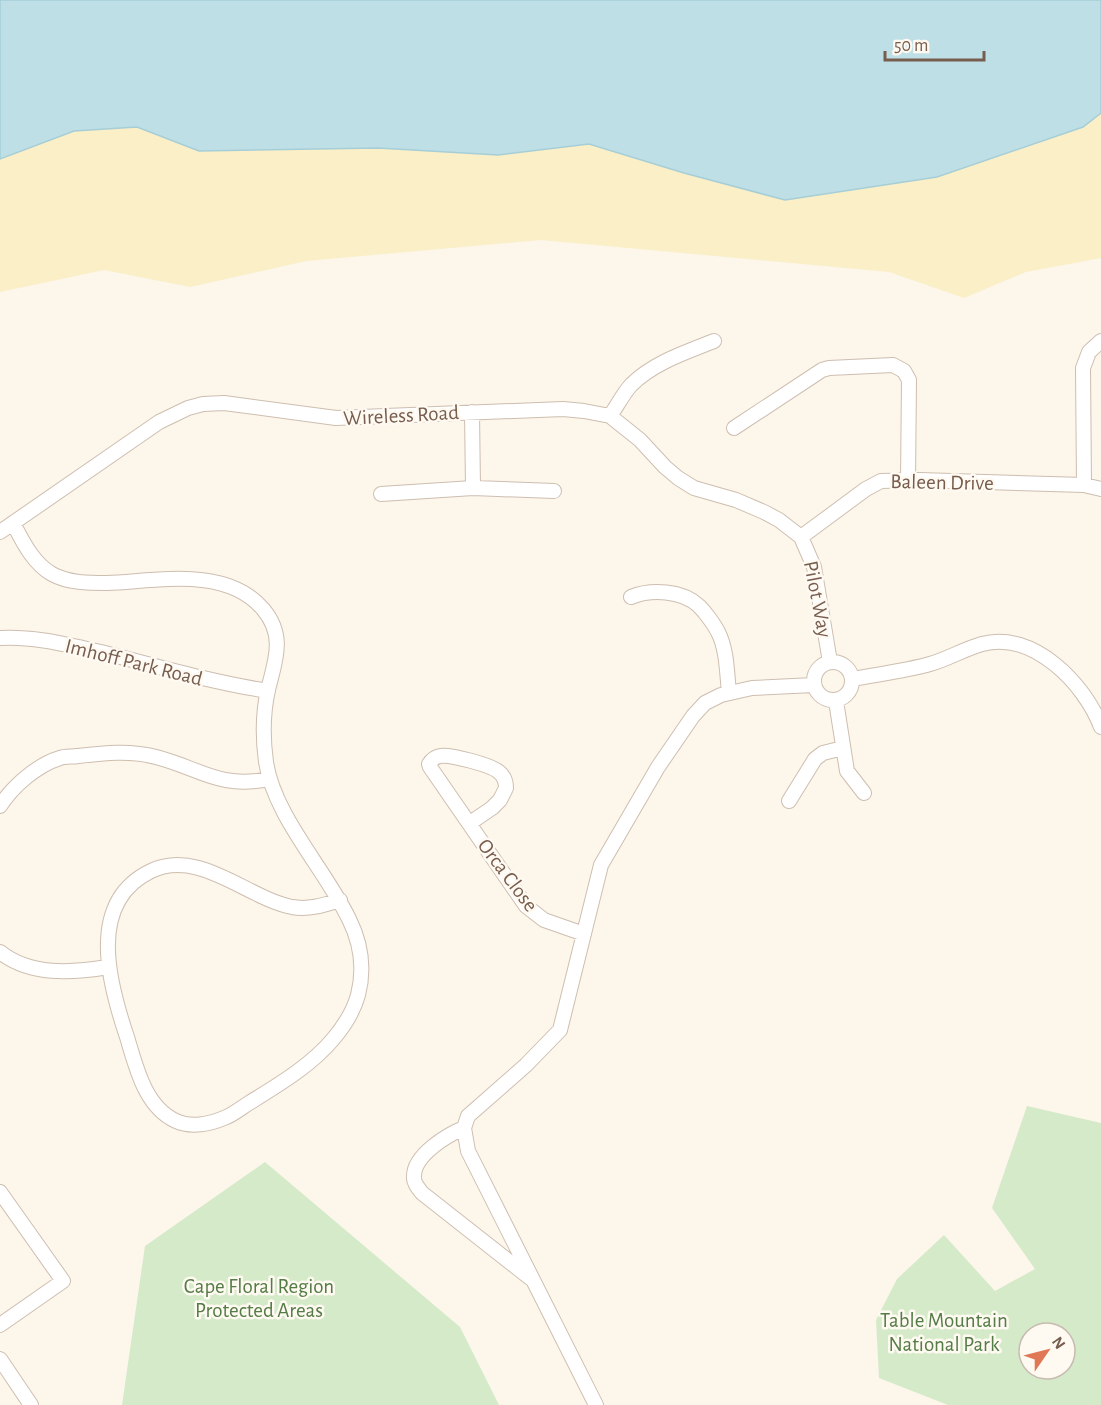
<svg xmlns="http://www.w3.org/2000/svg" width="1101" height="1405" font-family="'Alegreya Sans',sans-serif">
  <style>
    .green { fill: #d5eac9; fill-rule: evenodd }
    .sand { fill: #faefc7 }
    .water { fill: #bfdfe6; stroke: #a6ced7; stroke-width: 1.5 }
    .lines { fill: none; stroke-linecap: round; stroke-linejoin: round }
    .street-casing { stroke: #cebeb0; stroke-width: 16 }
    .street { stroke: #fff; stroke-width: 14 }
    .labels { text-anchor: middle; stroke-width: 5; stroke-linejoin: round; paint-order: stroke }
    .street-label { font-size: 21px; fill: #775d4e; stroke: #fef9f1 }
    .park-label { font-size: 21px; fill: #547c46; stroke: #fef9f1 }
  </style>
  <rect width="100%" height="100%" fill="#fcf6eb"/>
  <!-- green -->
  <path class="green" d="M 1027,1106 L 1101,1123 L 1101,1405 L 948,1405 L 879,1378 L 876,1320 L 897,1279 L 944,1235 L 995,1291 L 1035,1269 L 992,1208 ZM 1029,1333 L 1065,1333 L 1065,1369 L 1029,1369 Z
    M 265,1162 L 460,1327 L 499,1405 L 122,1405 L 145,1246 Z"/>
  <!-- sand -->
  <path class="sand" d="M 1101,113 L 1101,258 L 1026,272 L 964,298 L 889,272 L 541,240 L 306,261 L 190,287 L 104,270 L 0,292 L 0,159 L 74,131 L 137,127 L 199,151 L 378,148 L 498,155 L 589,144 L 684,173 L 937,177 L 1083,127 Z"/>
  <!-- water -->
  <path class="water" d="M 0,0 L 1101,0 L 1101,113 L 1083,127 L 937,177 L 785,200 L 684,173 L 589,144 L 498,155 L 378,148 L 199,151 L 137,127 L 74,131 L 0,159 Z"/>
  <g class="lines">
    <defs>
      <path id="street" d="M 472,412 L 473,488
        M 610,416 C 617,406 623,394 631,385 C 653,363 686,352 714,341
        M 734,428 L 822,370 L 829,368 L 893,365 L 904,371 L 909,380 L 908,480
        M 1084,485 L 1083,368 L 1089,352 L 1101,341
        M 381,494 L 473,488 L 554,491
        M 13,523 C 23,542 33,563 52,574 C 68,583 89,583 107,583 C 158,581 226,566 263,609 C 286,636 275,661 268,690 C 263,712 263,740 266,762 C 274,816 325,869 349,919 C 361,943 365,968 358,995 C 354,1010 344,1026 334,1038 C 312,1065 278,1085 249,1103 C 241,1108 233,1115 224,1118 C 210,1124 191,1128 176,1121 C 145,1107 136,1067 127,1037 C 109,984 86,902 151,871 C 199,848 247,898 292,907 C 309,910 324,905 340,900
        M 0,532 L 159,422 L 188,408 L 203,404 L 224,403 L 336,418 L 563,409 L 584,411 L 610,416 L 640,440 L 665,467 L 678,478 L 694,488 L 736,500 L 764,512 L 779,520 L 801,537 L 814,567 L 830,662
        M 801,537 L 866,489 L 881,481 L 919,480 L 1084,485 L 1101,489
        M 631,597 C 651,589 682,590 699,606 C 705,612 714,624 718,632 C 727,649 727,674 729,693
        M 0,638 C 34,636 68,645 101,652 C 156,666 211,682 268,691
        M814 681a19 19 0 1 1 38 0a19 19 0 1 1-38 0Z
        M 853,679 C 879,674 905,671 930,664 C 948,659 964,649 982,644 C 1033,630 1085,684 1101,727
        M 836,701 L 847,771 L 864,793
        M 789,801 L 815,759 L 823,753 L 843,748
        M 0,806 C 13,786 37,765 60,758 C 65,756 72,757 78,756 C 104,753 130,750 156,757 C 202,769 218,789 270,779
        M 470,823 L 492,808 L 500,800 L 506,788 C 506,782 504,776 499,772 C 491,765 450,754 440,756 C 435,757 432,759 429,764 L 430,767 L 526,906 L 544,920 L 584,934
        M 0,952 C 30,976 72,973 108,967
        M 464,1128 C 447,1135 414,1155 414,1176 C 413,1182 418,1188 422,1193 L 530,1278
        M 0,1192 L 63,1281 L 0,1325
        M 0,1359 L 31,1405
        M 596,1405 L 468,1151 L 464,1128 L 468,1116 L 526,1065 L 560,1030 L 601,865 L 658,767 L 693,716 L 705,703 L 721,695 L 752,688 L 814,685"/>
    </defs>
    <!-- street casing -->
    <use href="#street" class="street-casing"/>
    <!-- street -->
    <use href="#street" class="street"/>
  </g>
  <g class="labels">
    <!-- street labels -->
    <g class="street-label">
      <text transform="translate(401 415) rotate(-3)" y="7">Wireless Road</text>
      <text transform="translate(942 482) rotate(1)" y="7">Baleen Drive</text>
      <text transform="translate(818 599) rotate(79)" y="7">Pilot Way</text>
      <text transform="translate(134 662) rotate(14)" y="7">Imhoff Park Road</text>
      <text transform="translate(508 875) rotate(53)" y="7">Orca Close</text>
    </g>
    <!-- park labels -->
    <g class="park-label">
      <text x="259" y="1293">Cape Floral Region<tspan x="259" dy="24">Protected Areas</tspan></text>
      <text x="944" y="1327">Table Mountain<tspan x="944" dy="24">National Park</tspan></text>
    </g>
  </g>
  <!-- north arrow -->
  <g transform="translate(1047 1351) rotate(55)"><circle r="28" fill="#fef9f1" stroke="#c8bbb0" stroke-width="1.5"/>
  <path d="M0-4.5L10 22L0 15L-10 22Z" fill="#e07755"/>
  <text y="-9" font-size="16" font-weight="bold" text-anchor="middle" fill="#775d4e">N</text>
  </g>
  <!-- scale -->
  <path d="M885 51v9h99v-9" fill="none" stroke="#775d4e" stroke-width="3"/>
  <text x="894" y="51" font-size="18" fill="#775d4e" stroke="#fef9f1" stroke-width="4.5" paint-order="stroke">50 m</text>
</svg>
